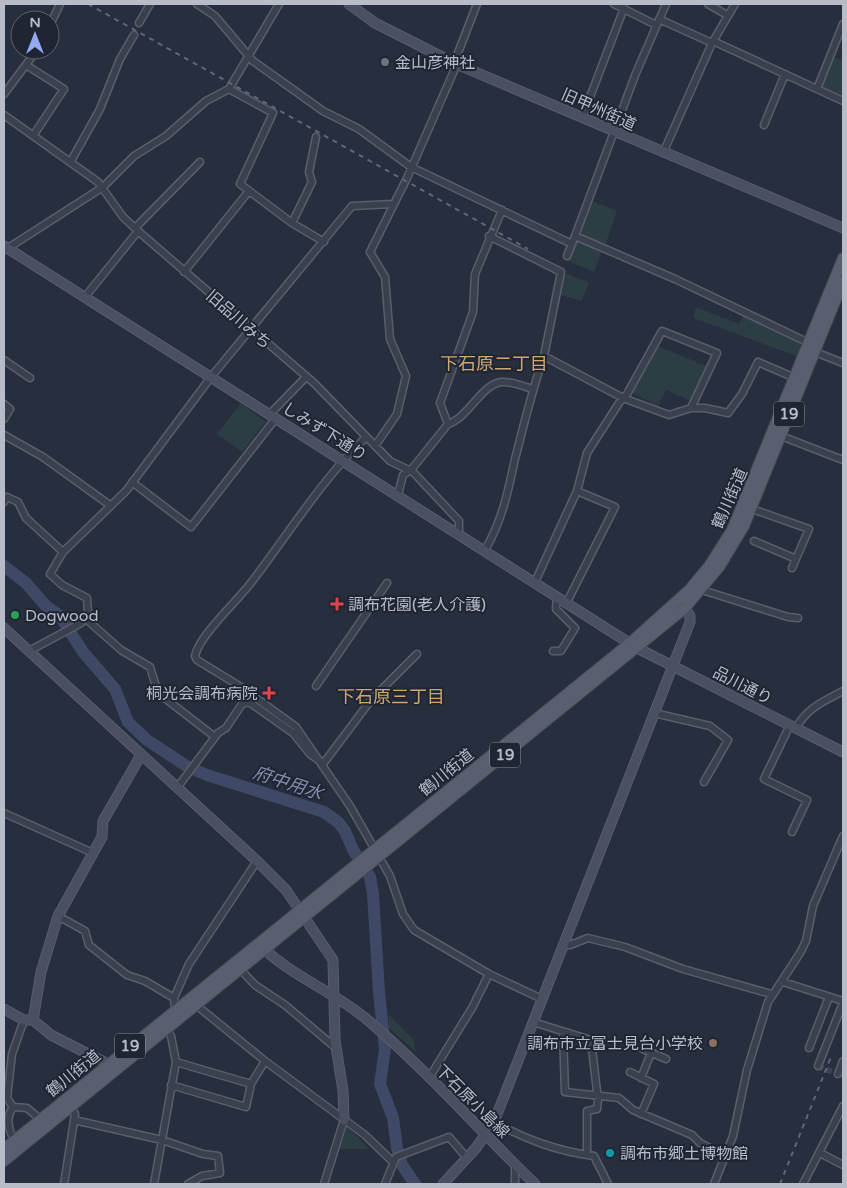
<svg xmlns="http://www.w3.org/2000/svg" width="847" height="1188" font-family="'Varela Round','Noto Sans JP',sans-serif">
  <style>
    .green { fill: #2c3d43 }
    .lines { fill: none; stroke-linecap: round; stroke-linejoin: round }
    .river { stroke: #3f4966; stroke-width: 12 }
    .street-tunnel { stroke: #3d4353; stroke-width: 6; stroke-dasharray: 6 3; stroke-linecap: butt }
    .street-casing { stroke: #595e6c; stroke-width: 9 }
    .secondary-casing { stroke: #595e6c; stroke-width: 11 }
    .primary-casing { stroke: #454958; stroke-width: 12 }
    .street { stroke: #3b404f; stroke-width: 6 }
    .secondary { stroke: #4a4f61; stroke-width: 9 }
    .primary { stroke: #595f6e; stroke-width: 10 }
    .rail { stroke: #606677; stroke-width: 2; stroke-dasharray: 5 5; stroke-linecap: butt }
    .worship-dot { fill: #6b7280; stroke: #202534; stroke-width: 2 }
    .health-dot { fill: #e0444e; stroke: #202534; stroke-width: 2 }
    .leisure-dot { fill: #2e9e5b; stroke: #202534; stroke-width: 2 }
    .education-dot { fill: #8d6e63; stroke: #202534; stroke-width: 2 }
    .culture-dot { fill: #0f9aa8; stroke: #202534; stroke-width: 2 }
    .labels { text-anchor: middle; stroke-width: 4; stroke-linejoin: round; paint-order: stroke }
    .shield { fill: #202534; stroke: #8a8f9c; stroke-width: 1 }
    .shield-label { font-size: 15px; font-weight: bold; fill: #b8bcc9 }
    .poi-label { font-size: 16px; fill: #b8bcc9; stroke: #202534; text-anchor: start }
    .street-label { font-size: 16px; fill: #b8bcc9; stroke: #202534 }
    .neighbourhood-label { font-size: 18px; fill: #cea76e; stroke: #202534 }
    .water-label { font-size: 18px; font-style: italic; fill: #828eae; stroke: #202534 }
  </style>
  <rect width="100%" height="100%" fill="#272e3e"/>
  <!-- green -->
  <path class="green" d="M 834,57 L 843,61 L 843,102 L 819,91 Z
    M 590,200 L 617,211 L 605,246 L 577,235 Z
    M 576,240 L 602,251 L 594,272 L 568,261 Z
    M 566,273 L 589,283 L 582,301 L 558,294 Z
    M 696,307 L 739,324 L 743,316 L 800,340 L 799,344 L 804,346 L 799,357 L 693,318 Z
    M 658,346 L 706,366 L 690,401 L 666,390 L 658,406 L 632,393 Z
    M 241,403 L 266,422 L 242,452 L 217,434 Z
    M 389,1015 L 413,1039 L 416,1052 L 389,1028 Z
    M 347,1127 L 369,1149 L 340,1149 Z"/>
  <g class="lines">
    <!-- river -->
    <path class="river" d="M 4,566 L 26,583 L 46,606 L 60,616 L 83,652 L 115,689 L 128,722 L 147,740 L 188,767 L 207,775 L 324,812 L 338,822 L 345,831 L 353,850 L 370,877 L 373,894 L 379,992 L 385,1049 L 380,1084 L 393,1118 L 397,1148 L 402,1165 L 415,1184"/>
    <!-- street-tunnel -->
    <path class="street-tunnel" d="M 818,1066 L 838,1074"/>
    <defs>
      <path id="street" d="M 197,4 L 215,16 L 253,61 L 323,111 L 359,129 L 411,167 L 572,244
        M 614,4 L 656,25
        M 708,4 L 727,15
        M 659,19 L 712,43
        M 139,23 L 150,4
        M 50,25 L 60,4
        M 713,41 L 843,101
        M 454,63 L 477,4
        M 26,65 L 64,89 L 33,136
        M 229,89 L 273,113 L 240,184 L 292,223 L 324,242
        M 817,89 L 843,24
        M 4,94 L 37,50
        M 4,115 L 98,182 L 123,217 L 138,231 L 314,383 L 390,461 L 413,472 L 459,521 L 459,534
        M 582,118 L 624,8
        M 764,125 L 785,74
        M 663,153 L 712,43 L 735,4
        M 71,161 L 100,109 L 120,59 L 134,35
        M 502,210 L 475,274 L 473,312 L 440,403 L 448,424 C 468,418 481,385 501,382 C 511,381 523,386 532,389
        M 292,223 L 312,182 L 309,172 L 316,137
        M 135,228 L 200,162
        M 489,236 L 561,272 L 544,356
        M 575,236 L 636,73 L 666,4
        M 5,250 L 103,187 L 134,156 L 166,136 L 206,101 L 229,89 L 279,4
        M 567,256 L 575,236 L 675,279 L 809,343
        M 184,272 L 249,191
        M 85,297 L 138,231
        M 815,352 L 843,363
        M 4,360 L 30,378
        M 4,404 L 10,409 L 4,419
        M 691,408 L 705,408 L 728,413 L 742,394 L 758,362 L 795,378
        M 270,414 L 306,377
        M 4,435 L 43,457 L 111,506
        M 781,436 L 843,460
        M 366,437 C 321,480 288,535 250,584 C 236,602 199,636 195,656 L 197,660 L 241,687 L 296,727 L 350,806 L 390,876 L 403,914 L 414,930 L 489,974 L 542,999
        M 375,446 L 397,414 L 406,376 L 390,339 L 385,277 L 370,252 L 407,178 L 457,64
        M 132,482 L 191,527 L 276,418
        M 398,495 L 403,475 L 411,470 L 448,424
        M 4,502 L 7,497 L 18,502 L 26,518 L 63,552
        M 752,509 L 809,529 L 792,568
        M 754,541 L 796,559
        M 485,550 C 502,521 508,492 515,459 C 524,424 532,390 544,356 L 623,398 L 669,415 L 691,408 L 717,353 L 662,331 L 627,394 L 619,403 L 587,453 L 577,491 L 535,582
        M 702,590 L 788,617 L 798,618
        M 567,602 L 615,507 L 577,491
        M 86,619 L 121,650 L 150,667 L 158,693 L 215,737
        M 29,651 L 81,623 L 88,614 L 87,598 L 62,585 L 50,574 L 63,552 L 126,491 L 211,377 L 352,206 L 393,204
        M 553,651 L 561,651 L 575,628 L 556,609 L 557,596
        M 316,686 L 387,583
        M 654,713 L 710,726 L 728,740 L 704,782
        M 790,725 L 764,779 L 807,800 L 792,832
        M 796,728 C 807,708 824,701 843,691
        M 323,764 L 371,700 L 417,654
        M 177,788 L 218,733 L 226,728 L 242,704 L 249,702 L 293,733 L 310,754 L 320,761
        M 4,813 L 93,853
        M 58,916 L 85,931 L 89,945 L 127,975 L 145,981 L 174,998
        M 564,944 L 570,945 L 588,938 L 625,947 L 683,969 L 771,994
        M 241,970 L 255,985 L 285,1005 L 336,1048
        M 783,982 L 843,1001
        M 196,1005 L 265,1061 L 365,1135 L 393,1162
        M 175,1010 L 174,998 L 189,964 L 257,861
        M 533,1022 L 591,1040 L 598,1100 L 597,1109 L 587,1111 L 587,1155
        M 563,1032 L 565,1092 L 619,1098 L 633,1110 L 692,1135 L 700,1143 L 726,1156
        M 809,1048 L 829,997
        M 643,1049 L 666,1059
        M 176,1062 L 251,1084
        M 818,1066 L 843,1003
        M 630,1072 L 654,1084 L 641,1114
        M 838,1074 L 843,1061
        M 429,1078 L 472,1008 L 489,974
        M 641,1078 L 651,1053
        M 171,1085 L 246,1107 L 251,1084 L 265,1061
        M 13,1107 L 7,1098 L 12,1054 L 24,1020
        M 74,1120 L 162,1140 L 203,1154 L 218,1156 L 220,1173 L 202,1176 L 188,1184
        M 494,1122 C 527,1140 557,1151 594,1156 L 608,1184
        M 16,1142 C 9,1133 5,1118 13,1107 L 27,1108 L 40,1119
        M 820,1153 L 843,1165
        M 64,1184 L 75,1114 L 71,1107
        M 154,1184 L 176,1062 L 171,1036 L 167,1030
        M 324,1184 L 344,1120
        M 385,1184 L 396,1157 L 449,1137 L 467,1158
        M 515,1184 L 515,1164
        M 714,1184 L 733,1136 L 747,1070 L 768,1002 L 800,953 L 806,941 L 813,906 L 843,836
        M 803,1184 L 843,1106"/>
      <path id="secondary" d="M 349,4 L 375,23 L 454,63 L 843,228
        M 4,246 L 637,648 L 843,752
        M 4,628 L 257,861 L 286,890 L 333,960 L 335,1040 L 343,1091 L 344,1120
        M 261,946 C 290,975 332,991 364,1017 C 425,1068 478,1129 535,1184
        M 4,1009 L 24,1020 L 33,1020 L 51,1035 L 108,1064
        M 33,1020 L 41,972 L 58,916 L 102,837 L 103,821 L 141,755
        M 443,1184 L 476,1148 L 494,1122 L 690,622 L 690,616 L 685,608"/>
      <path id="primary" d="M 4,1149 L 630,643 L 689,590 L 709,566 L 732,530 L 843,258
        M 4,1161 L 685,608 L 720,566 L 744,526 L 843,282"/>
    </defs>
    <!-- street casing -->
    <use href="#street" class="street-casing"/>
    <!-- secondary casing -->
    <use href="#secondary" class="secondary-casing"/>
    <!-- primary casing -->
    <use href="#primary" class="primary-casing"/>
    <!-- street -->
    <use href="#street" class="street"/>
    <!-- secondary -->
    <use href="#secondary" class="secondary"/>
    <!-- primary -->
    <use href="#primary" class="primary"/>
    <!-- rail -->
    <path class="rail" d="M 88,4 L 528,249
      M 780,1184 L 831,1057"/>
  </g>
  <!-- markers -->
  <circle class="worship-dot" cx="385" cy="62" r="5"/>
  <g class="health-dot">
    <path d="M334.5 596.5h5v5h5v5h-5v5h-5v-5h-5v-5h5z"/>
    <path d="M266.5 685.5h5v5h5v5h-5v5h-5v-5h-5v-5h5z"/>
  </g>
  <circle class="leisure-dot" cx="15" cy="615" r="5"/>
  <circle class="education-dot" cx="713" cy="1043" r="5"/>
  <circle class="culture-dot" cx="610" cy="1153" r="5"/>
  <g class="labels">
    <!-- shield labels -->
    <g class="shield">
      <rect x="774" y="401.5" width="30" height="25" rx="4"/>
      <rect x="490" y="742.5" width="30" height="25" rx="4"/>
      <rect x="115" y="1033.5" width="30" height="25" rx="4"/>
    </g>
    <g class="shield-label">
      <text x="789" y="419">19</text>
      <text x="505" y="760">19</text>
      <text x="130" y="1051">19</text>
    </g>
    <!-- poi labels -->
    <g class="poi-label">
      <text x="395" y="68">金山彦神社</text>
      <text x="348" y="610">調布花園(老人介護)</text>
      <text x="25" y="621">Dogwood</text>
      <text x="258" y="699" text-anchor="end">桐光会調布病院</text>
      <text x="703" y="1049" text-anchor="end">調布市立富士見台小学校</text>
      <text x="620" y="1159">調布市郷土博物館</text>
    </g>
    <!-- street labels -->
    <g class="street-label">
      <text transform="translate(599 109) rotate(24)" y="6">旧甲州街道</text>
      <text transform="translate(239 319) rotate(41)" y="6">旧品川みち</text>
      <text transform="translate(325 431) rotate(32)" y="6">しみず下通り</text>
      <text transform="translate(729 498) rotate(-66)" y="6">鶴川街道</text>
      <text transform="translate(743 685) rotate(27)" y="6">品川通り</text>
      <text transform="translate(446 772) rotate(-39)" y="6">鶴川街道</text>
      <text transform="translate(73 1073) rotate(-39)" y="6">鶴川街道</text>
      <text transform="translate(473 1101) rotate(45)" y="6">下石原小島線</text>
    </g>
    <!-- neighbourhood labels -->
    <g class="neighbourhood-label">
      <text x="494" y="370">下石原二丁目</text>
      <text x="391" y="703">下石原三丁目</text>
    </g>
    <!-- water labels -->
    <g class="water-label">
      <text transform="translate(288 783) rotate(18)" y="6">府中用水</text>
    </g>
  </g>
  <!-- border -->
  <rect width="847" height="1188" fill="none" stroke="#b8bcc9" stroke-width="10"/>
  <!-- north arrow -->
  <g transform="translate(35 35)"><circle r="24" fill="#202534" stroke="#5d6170"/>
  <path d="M0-4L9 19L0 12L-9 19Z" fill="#95aaf1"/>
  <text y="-8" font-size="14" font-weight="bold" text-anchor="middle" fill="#b8bcc9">N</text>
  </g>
</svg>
